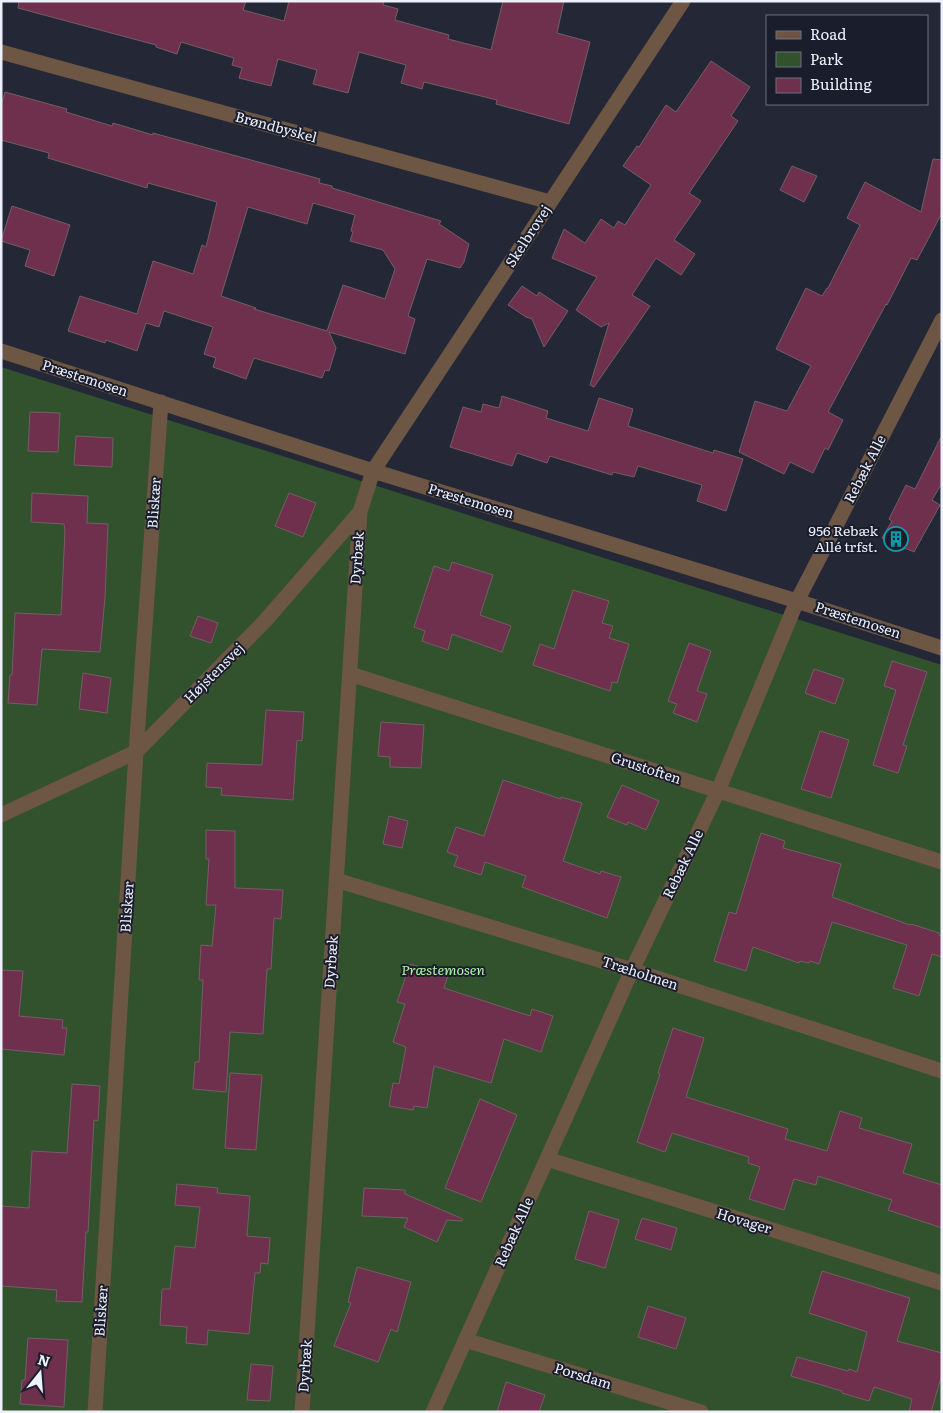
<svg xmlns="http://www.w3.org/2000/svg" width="943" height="1413" font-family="Literata,serif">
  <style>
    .green { fill: #31522d }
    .building { fill: #6e304c; stroke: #735e66; fill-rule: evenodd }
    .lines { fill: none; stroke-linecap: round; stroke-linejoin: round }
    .minor { stroke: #6d5643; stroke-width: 15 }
    .labels { text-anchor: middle; stroke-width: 4; stroke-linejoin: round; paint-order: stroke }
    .street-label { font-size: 14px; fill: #eef0fb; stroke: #1a1d2c }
    .poi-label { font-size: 14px; fill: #eef0fb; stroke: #1a1d2c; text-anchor: end }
    .park-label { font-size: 14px; font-style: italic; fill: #b0f5a8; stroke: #1a1d2c }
  </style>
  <rect width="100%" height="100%" fill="#232736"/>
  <!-- green -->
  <path class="green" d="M 1,367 L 942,665 L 942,1412 L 1,1412 Z"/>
  <!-- building -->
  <path class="building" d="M 19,1 L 246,1 L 243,10 L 284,21 L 289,1 L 384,1 L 383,5 L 398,9 L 395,20 L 449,35 L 448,39 L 491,50 L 503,1 L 564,1 L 557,33 L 590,42 L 569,124 L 496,104 L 497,100 L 424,82 L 422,89 L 401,83 L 406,65 L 359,52 L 348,93 L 313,84 L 317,70 L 278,59 L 271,86 L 239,78 L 242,68 L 232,65 L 234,58 L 181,42 L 177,54 L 156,47 L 156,45 L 18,8 Z
    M 711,61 L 750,87 L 731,116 L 738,121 L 689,193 L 701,201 L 674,240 L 695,254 L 681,275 L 656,258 L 632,295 L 650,306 L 594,387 L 590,385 L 609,323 L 601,327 L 576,310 L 597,277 L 552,258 L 564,229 L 585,243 L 601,219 L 614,228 L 618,221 L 625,225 L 651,185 L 623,166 L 637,146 L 639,147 L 666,105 L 676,112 Z
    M 5,92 L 67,109 L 66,112 L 112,126 L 113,123 L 153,135 L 153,133 L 320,179 L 319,183 L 332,186 L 332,188 L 441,221 L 439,224 L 469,244 L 464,262 L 460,268 L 427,259 L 408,316 L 415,319 L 405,354 L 329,332 L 336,348 L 329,371 L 325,370 L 322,378 L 254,358 L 246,379 L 213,367 L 216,358 L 204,354 L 213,327 L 164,311 L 159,327 L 146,323 L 137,351 L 106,340 L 105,343 L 68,331 L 80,296 L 137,314 L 153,261 L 193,274 L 202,245 L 206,247 L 217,202 L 148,183 L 147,188 L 48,158 L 49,153 L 1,140 L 1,106 ZM 313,203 L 355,215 L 351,231 L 353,232 L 350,241 L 383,250 L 395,269 L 385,299 L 343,285 L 327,331 L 254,309 L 256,308 L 221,296 L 248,207 L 307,224 Z
    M 933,159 L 942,160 L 942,213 L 917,260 L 911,258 L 887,305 L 886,304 L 828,412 L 843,420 L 828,450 L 825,448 L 813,473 L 790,462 L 784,474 L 739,452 L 755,401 L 787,411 L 811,366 L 776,349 L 806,288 L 822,296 L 827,288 L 828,288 L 860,225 L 847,218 L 865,182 L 921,212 Z
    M 792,166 L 817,176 L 804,202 L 780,190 Z
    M 12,206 L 70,225 L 54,276 L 25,266 L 30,250 L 1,241 Z
    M 522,286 L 537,296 L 539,292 L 568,311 L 544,347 L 532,319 L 526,317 L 508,305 Z
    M 502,396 L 548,411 L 546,418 L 588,431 L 599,398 L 633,409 L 628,426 L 713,453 L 714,450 L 743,459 L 726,511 L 697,501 L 702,485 L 638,466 L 634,477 L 613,472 L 612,475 L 550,456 L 547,463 L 517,453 L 512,466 L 450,447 L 463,407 L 481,412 L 483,404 L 499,408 Z
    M 30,412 L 60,413 L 58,452 L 28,451 Z
    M 942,435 L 942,483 L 932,500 L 940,505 L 914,552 L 882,538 L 892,521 L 889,519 L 906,485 L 915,489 Z
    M 76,436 L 113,438 L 112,467 L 74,465 Z
    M 32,493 L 88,496 L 87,523 L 108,524 L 105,598 L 100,652 L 42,649 L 37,705 L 8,703 L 10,675 L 12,675 L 15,613 L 61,615 L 65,531 L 64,524 L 31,522 Z
    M 289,493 L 316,503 L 303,537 L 275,526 Z
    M 452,562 L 493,575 L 480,615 L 511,626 L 502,652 L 452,634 L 448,650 L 422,641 L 425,631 L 414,627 L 434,566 L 449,571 Z
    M 573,590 L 609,601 L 602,623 L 613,626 L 609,638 L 629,644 L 617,683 L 612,682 L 610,691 L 533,665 L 540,644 L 554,649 Z
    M 198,616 L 218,623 L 211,643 L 190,636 Z
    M 689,643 L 711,651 L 697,691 L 707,694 L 697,722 L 673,713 L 677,704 L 668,701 Z
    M 892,661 L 927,672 L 903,745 L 907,746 L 898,773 L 873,765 L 896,690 L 884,686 Z
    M 814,669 L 844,679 L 835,704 L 805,693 Z
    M 83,673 L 111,678 L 107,713 L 79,709 Z
    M 266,710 L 304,712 L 302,741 L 297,740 L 293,800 L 221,795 L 222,788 L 206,787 L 207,763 L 262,765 Z
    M 381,722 L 424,725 L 421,768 L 390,767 L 390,757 L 378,756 Z
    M 820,731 L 849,740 L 831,798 L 801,789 Z
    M 503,780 L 561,799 L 561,797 L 582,803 L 563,861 L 600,874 L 601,871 L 621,877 L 607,918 L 522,887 L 526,876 L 485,862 L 481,875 L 454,866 L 458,856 L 447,852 L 456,827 L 484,836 Z
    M 622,785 L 659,801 L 646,830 L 628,822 L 627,825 L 607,817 Z
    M 389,816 L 408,821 L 402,848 L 383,844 Z
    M 206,830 L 235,831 L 235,888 L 283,890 L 281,919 L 274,918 L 271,969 L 267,969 L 263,1034 L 230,1032 L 226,1092 L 193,1089 L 195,1062 L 199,1062 L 203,980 L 199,980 L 201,945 L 212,946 L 216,905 L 206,905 L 209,859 L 206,859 Z
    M 761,833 L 785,841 L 783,848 L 841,864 L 832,897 L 910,925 L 911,924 L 939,933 L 939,935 L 942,936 L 942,957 L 932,954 L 919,996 L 893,988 L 907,945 L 832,922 L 819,964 L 810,961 L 809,963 L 800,961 L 799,963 L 753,947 L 746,971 L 714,961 L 729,912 L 736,914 Z
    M 410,964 L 448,975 L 444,988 L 530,1016 L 532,1009 L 553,1016 L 541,1052 L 504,1039 L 491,1083 L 434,1066 L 427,1108 L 414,1106 L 413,1110 L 389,1106 L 393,1083 L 399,1084 L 406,1047 L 393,1042 L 405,1004 L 397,1002 Z
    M 1,970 L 23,971 L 19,1016 L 63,1020 L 62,1028 L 67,1028 L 64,1055 L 1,1049 Z
    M 673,1028 L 704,1038 L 686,1097 L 788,1129 L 785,1139 L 827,1151 L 840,1111 L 862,1118 L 859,1128 L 912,1144 L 903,1173 L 942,1185 L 942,1228 L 888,1210 L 892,1200 L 818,1176 L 816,1185 L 794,1179 L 784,1210 L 749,1199 L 760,1167 L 748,1163 L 749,1157 L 672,1133 L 665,1152 L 637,1142 L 660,1074 L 658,1073 Z
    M 230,1073 L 262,1075 L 256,1150 L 225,1148 Z
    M 72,1084 L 100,1086 L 98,1121 L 94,1120 L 88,1232 L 86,1232 L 82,1302 L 56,1301 L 57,1290 L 1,1286 L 1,1206 L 29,1208 L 32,1151 L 67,1153 Z
    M 480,1099 L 517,1115 L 481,1202 L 445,1188 Z
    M 177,1184 L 218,1188 L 217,1193 L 250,1196 L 247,1236 L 270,1238 L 268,1264 L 261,1263 L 260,1273 L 255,1273 L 249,1334 L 208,1330 L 207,1345 L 186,1343 L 187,1327 L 160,1325 L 162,1289 L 170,1289 L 175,1246 L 195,1248 L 200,1207 L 175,1205 Z
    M 364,1188 L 405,1190 L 405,1194 L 463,1219 L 462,1221 L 447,1220 L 437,1242 L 404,1227 L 408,1218 L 362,1216 Z
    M 589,1211 L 619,1220 L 605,1268 L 575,1259 Z
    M 642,1218 L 677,1228 L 671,1250 L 635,1239 Z
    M 357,1267 L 411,1282 L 397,1332 L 391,1329 L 378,1362 L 334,1346 L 351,1303 L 348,1302 Z
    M 822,1271 L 910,1298 L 897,1341 L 942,1353 L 942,1374 L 931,1412 L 909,1412 L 912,1399 L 874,1387 L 869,1401 L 842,1393 L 842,1391 L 791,1376 L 797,1357 L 848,1371 L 849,1369 L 857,1372 L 867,1332 L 809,1313 Z
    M 648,1306 L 686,1318 L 676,1349 L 638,1337 Z
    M 28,1338 L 68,1340 L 64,1407 L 20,1404 L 22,1380 L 25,1380 Z
    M 251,1364 L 273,1366 L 270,1401 L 247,1400 Z
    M 506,1382 L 545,1395 L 539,1412 L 497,1412 Z"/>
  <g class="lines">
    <!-- minor -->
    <path class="minor" d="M 1,52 L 550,202
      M 1,351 L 373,471 L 797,601 L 942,648
      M 350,674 L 942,862
      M 1,815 L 136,752 L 264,622 L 360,512 L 373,471 L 683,1
      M 336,880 L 632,970 L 942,1071
      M 547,1159 L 942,1283
      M 465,1340 L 701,1412
      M 95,1412 L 136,752 L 161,402
      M 302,1412 L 360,512
      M 433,1412 L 632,970 L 718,791 L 797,601 L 942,320"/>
  </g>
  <!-- icons -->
  <defs>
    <symbol id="building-ring" viewBox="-11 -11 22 22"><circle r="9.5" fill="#1a1d2c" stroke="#0f9aa8" stroke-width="1.5"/><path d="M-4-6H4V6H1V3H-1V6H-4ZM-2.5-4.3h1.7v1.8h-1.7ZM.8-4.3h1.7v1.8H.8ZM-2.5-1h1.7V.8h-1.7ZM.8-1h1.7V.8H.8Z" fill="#0f9aa8"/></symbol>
  </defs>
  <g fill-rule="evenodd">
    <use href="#building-ring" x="882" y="525" width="28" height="28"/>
  </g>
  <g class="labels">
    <!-- street labels -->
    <g class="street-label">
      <text transform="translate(276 127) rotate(15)" y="5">Brøndbyskel</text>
      <text transform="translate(528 236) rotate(-57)" y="5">Skelbrovej</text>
      <text transform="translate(85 378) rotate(18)" y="5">Præstemosen</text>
      <text transform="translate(865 469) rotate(-63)" y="5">Rebæk Alle</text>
      <text transform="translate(471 501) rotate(17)" y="5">Præstemosen</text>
      <text transform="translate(154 503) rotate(-86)" y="5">Bliskær</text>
      <text transform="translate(357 558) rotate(-86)" y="5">Dyrbæk</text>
      <text transform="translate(858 620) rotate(18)" y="5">Præstemosen</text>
      <text transform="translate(214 673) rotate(-45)" y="5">Højstensvej</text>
      <text transform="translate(646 768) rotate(18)" y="5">Grustoften</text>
      <text transform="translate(683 864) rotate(-64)" y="5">Rebæk Alle</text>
      <text transform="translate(127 907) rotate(-86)" y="5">Bliskær</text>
      <text transform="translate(331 962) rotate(-86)" y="5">Dyrbæk</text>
      <text transform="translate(640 973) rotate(18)" y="5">Træholmen</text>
      <text transform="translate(744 1221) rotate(17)" y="5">Hovager</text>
      <text transform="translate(514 1232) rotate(-66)" y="5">Rebæk Alle</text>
      <text transform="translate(101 1311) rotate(-86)" y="5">Bliskær</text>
      <text transform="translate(305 1366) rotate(-86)" y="5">Dyrbæk</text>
      <text transform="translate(583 1376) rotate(17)" y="5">Porsdam</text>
    </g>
    <!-- poi labels -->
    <g class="poi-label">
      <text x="878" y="536">956 Rebæk<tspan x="878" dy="16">Allé trfst.</tspan></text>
    </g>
    <!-- park labels -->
    <g class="park-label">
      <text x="443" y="975">Præstemosen</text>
    </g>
  </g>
  <!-- border -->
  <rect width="943" height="1413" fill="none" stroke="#eef0fb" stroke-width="5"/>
  <!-- legend -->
  <rect x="766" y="15" width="162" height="90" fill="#1a1d2c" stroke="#6f717f"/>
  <rect x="776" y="31" width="25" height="8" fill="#6d5643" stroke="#6f717f"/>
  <text x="810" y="40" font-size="15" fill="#eef0fb">Road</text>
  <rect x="776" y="52" width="25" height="15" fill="#31522d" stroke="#6f717f"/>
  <text x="810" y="65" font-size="15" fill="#eef0fb">Park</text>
  <rect x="776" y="78" width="25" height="15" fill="#6e304c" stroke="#6f717f"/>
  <text x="810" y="90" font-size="15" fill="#eef0fb">Building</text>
  <!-- north arrow -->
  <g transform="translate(40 1373) rotate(17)" stroke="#1a1d2c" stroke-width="4" paint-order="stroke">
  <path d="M0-4L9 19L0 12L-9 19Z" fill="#eef0fb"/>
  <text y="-8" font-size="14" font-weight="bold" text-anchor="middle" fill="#eef0fb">N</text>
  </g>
</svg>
